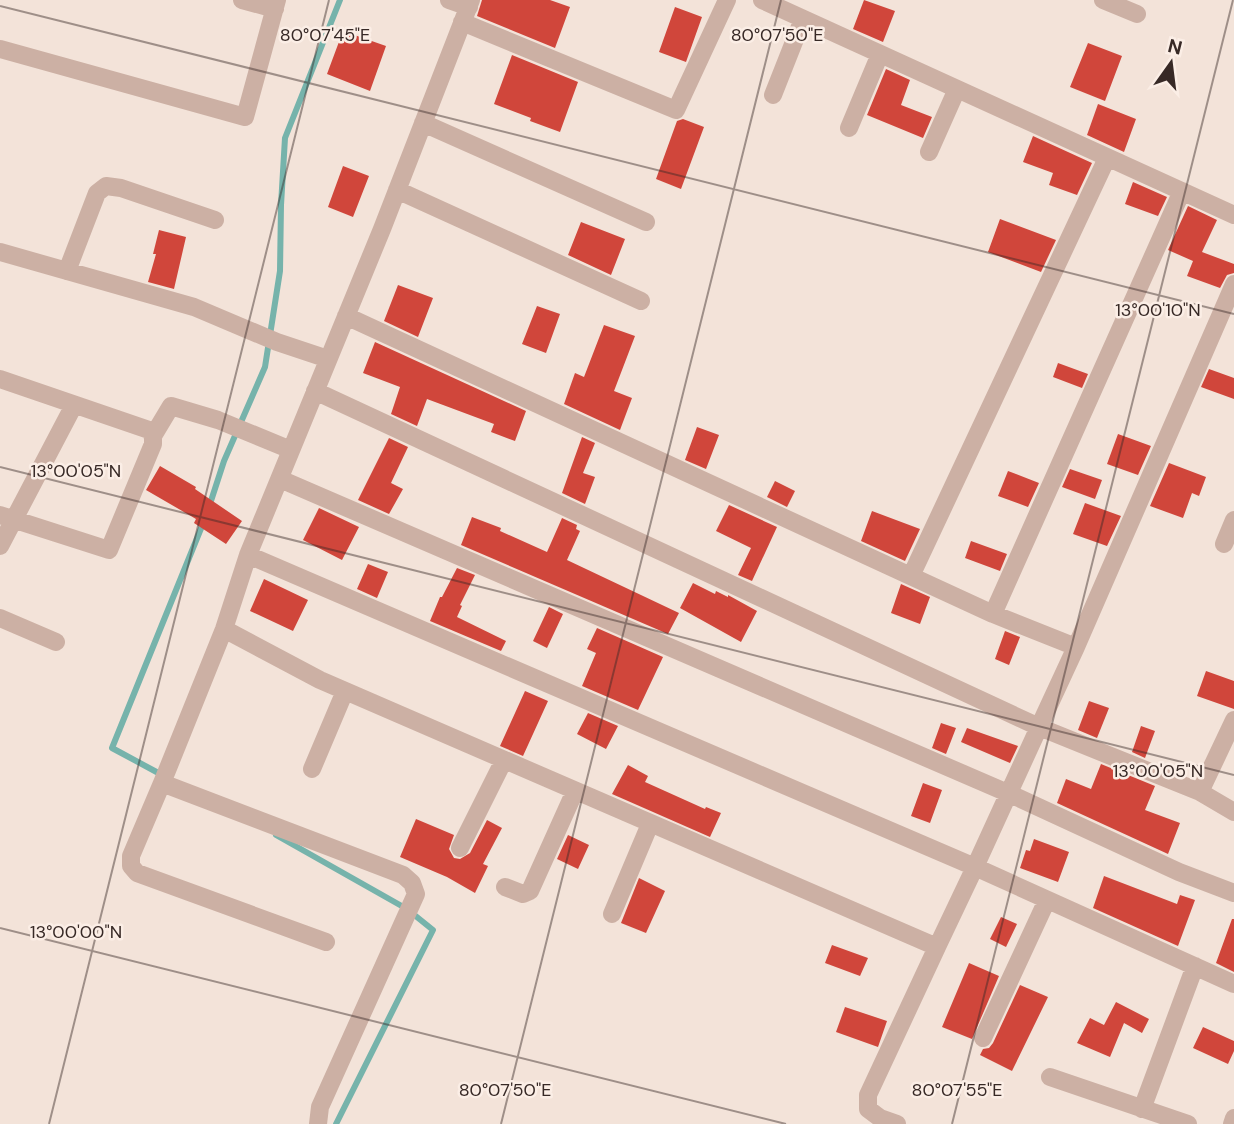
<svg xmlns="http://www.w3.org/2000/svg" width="1234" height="1124" font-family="'DM Sans',sans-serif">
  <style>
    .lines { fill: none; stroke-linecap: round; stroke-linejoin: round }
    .stream { stroke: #76b3ab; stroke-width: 6 }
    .building { fill: #d0463b }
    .minor { stroke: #ccb0a4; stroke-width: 18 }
    .ticks { fill: none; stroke: #372926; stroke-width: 2; stroke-opacity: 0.45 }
    .ticks-label { font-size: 18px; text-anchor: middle; fill: #372926; stroke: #fbeee6; stroke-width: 5; stroke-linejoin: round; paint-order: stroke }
  </style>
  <rect width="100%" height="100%" fill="#f3e3d9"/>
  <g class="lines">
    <!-- stream -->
    <path class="stream" d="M 209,507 L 224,461 L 265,367 L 280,271 L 281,205 L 285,138 L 340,0
      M 164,776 L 112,748 L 204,521
      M 276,835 L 407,909 L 433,930 L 336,1124"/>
  </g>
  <!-- building -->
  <path class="building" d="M 482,0 L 550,0 L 570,7 L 555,48 L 477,16 Z
    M 864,0 L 895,11 L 883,42 L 853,29 Z
    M 675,7 L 702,17 L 686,62 L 659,52 Z
    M 343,31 L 386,46 L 370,91 L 327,74 Z
    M 1088,43 L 1122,56 L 1105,101 L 1070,87 Z
    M 512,55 L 578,82 L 560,132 L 530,121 L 531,118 L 494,104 Z
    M 886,69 L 910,80 L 901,105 L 932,117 L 923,138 L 867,115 Z
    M 1098,104 L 1136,119 L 1124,152 L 1087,135 Z
    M 683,119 L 704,127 L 681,189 L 656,179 L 677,121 Z
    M 1033,136 L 1092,163 L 1077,195 L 1049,185 L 1053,173 L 1023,162 Z
    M 343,166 L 369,176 L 353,217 L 328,207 Z
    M 1133,182 L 1167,197 L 1158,216 L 1125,204 Z
    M 1188,206 L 1217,220 L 1202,252 L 1234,264 L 1234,273 L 1227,275 L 1220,288 L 1187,276 L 1193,261 L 1168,250 Z
    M 1000,219 L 1056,240 L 1041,272 L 988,252 Z
    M 581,222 L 625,239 L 611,275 L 568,255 Z
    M 159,230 L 186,237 L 174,289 L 148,282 L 156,254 L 153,254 Z
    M 398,285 L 433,298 L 418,337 L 384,321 Z
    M 537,306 L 560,314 L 546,353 L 522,344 Z
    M 604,325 L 635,336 L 614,391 L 632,398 L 620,430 L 564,404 L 575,373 L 584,377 Z
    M 375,342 L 526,411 L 515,441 L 491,432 L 494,424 L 427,399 L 417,426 L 391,414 L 400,387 L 363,373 Z
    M 1058,363 L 1088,374 L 1082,388 L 1053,377 Z
    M 1209,369 L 1234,378 L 1234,399 L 1201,387 Z
    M 697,427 L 719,435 L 706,469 L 685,460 Z
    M 1118,434 L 1151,446 L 1138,475 L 1107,464 Z
    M 582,437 L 595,443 L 583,473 L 595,477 L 585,504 L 562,493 Z
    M 389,438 L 408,447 L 391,483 L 403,489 L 389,514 L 358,500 Z
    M 1169,463 L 1206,477 L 1199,496 L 1192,493 L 1183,518 L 1150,506 Z
    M 160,466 L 196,487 L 195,489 L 242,521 L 226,544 L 194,523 L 196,519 L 146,490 Z
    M 1070,469 L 1102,480 L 1095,499 L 1062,487 Z
    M 1008,471 L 1039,483 L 1028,507 L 998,496 Z
    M 775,481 L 795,491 L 787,507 L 767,497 Z
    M 1085,503 L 1121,516 L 1107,546 L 1073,534 Z
    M 729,505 L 777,527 L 752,581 L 738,575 L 751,548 L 716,531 Z
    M 319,508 L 359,527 L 342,560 L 303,540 Z
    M 872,511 L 920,529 L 905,561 L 861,541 Z
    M 472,517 L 501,528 L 500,531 L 547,552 L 562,518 L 577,525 L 576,529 L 580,531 L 567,560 L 679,613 L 668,634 L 461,545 Z
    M 971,541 L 1007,554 L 1000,571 L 965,558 Z
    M 368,564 L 388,572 L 377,598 L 357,589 Z
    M 457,568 L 475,575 L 460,605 L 462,606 L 457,617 L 506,641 L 501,651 L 430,621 L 440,597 L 442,597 Z
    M 264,579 L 308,600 L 293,631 L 250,611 Z
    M 693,583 L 715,594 L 716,591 L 728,597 L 728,595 L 757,611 L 741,642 L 680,608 Z
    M 901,584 L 930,597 L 920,624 L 891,613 Z
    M 549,607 L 563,614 L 547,648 L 533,641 Z
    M 597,628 L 663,657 L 638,710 L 582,686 L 596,653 L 587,649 Z
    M 1005,631 L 1020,637 L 1009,665 L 995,659 Z
    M 1206,671 L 1234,681 L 1234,709 L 1197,696 Z
    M 525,691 L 548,701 L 523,756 L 500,746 Z
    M 1089,701 L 1109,708 L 1097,738 L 1078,730 Z
    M 588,713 L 618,726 L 606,749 L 577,734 Z
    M 941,723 L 956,728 L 946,754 L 932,748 Z
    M 1141,726 L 1155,731 L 1145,758 L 1132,752 Z
    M 967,728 L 1018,746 L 1010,763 L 961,742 Z
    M 1101,764 L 1155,786 L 1145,810 L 1180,823 L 1168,854 L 1057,803 L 1066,779 L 1091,789 Z
    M 628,765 L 648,776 L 645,782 L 705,809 L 706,807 L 721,813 L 710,837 L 612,794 Z
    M 923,783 L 942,790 L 930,823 L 911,816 Z
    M 416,819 L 454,835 L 449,849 L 454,858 L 460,859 L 470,853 L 487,820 L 502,828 L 483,864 L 488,866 L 475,893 L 447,877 L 400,857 Z
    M 568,835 L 589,845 L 578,869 L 557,859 Z
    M 1034,839 L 1069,852 L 1058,882 L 1020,868 L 1026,850 L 1030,851 Z
    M 1104,876 L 1177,904 L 1180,895 L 1195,900 L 1178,946 L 1093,908 Z
    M 639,878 L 665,891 L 646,933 L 621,923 Z
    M 1001,917 L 1017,924 L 1006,947 L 990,939 Z
    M 1232,919 L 1234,919 L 1234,972 L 1216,963 Z
    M 832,945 L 868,958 L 860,976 L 825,963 Z
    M 969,963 L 999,976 L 972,1039 L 942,1027 Z
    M 1020,985 L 1048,997 L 1012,1071 L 980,1055 L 983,1049 L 989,1048 L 993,1043 Z
    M 1116,1002 L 1149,1019 L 1142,1033 L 1124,1023 L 1110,1057 L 1077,1043 L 1090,1018 L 1104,1025 Z
    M 845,1007 L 887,1021 L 878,1047 L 836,1032 Z
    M 1203,1027 L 1234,1041 L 1234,1051 L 1228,1064 L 1193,1048 Z"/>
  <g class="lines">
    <!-- minor -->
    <path class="minor" d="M 242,0 L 275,9
      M 449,0 L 469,7
      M 762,0 L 1234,215
      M 1103,0 L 1137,14
      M 462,22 L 676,110 L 727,0
      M 0,49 L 245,117 L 277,0
      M 773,95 L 803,19
      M 423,123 L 646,222
      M 849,128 L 880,54
      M 929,152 L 957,89
      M 397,190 L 641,301
      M 0,252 L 194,307 L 277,342 L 328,359
      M 67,271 L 97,193 L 106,186 L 121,188 L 215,220
      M 346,316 L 993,614 L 1076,647 L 1039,727 L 1200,792 L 1234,812
      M 0,379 L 149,430 L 153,436 L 153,444 L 109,550 L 0,515
      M 153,436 L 171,406 L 218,420 L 291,450
      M 280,479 L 1010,794 L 1179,872 L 1234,893
      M 1224,544 L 1234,520
      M 0,546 L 74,405
      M 248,555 L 975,867 L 1039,727 L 315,391
      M 911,576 L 1107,158
      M 993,614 L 1182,191
      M 0,618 L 56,642
      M 224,629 L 320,680 L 937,947 L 868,1095 L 868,1109 L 880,1118 L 897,1124
      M 1076,647 L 1234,284
      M 312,769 L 345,691
      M 162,783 L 131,856 L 131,866 L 137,873 L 326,942
      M 1200,792 L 1234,720
      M 460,848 L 504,760
      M 505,887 L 523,894 L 530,891 L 575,791
      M 612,914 L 650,824
      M 937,947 L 975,867 L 1234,984
      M 983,1038 L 1047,900
      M 1050,1077 L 1188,1124
      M 1142,1109 L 1195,966
      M 318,1124 L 320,1107 L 416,894 L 412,883 L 403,875 L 162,783 L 224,629 L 248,555 L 382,229 L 471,0
      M 1232,1124 L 1234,1118"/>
  </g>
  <!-- ticks -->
  <path class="ticks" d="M 0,6 L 1234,314M 0,467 L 1234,775M 0,928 L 786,1124M 49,1124 L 329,0M 501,1124 L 781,0M 952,1124 L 1233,0"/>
  <g class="ticks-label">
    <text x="325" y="41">80°07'45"E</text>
    <text x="777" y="41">80°07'50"E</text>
    <text x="1158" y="316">13°00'10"N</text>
    <text x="76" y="477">13°00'05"N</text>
    <text x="1158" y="777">13°00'05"N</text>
    <text x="76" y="938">13°00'00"N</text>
    <text x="505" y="1096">80°07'50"E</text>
    <text x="957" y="1096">80°07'55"E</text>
  </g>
  <!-- north arrow -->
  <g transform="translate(1171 63) rotate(14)" stroke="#fbeee6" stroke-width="5" paint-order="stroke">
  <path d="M0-5L12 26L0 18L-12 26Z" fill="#372926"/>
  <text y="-10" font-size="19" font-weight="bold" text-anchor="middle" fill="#372926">N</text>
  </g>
</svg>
